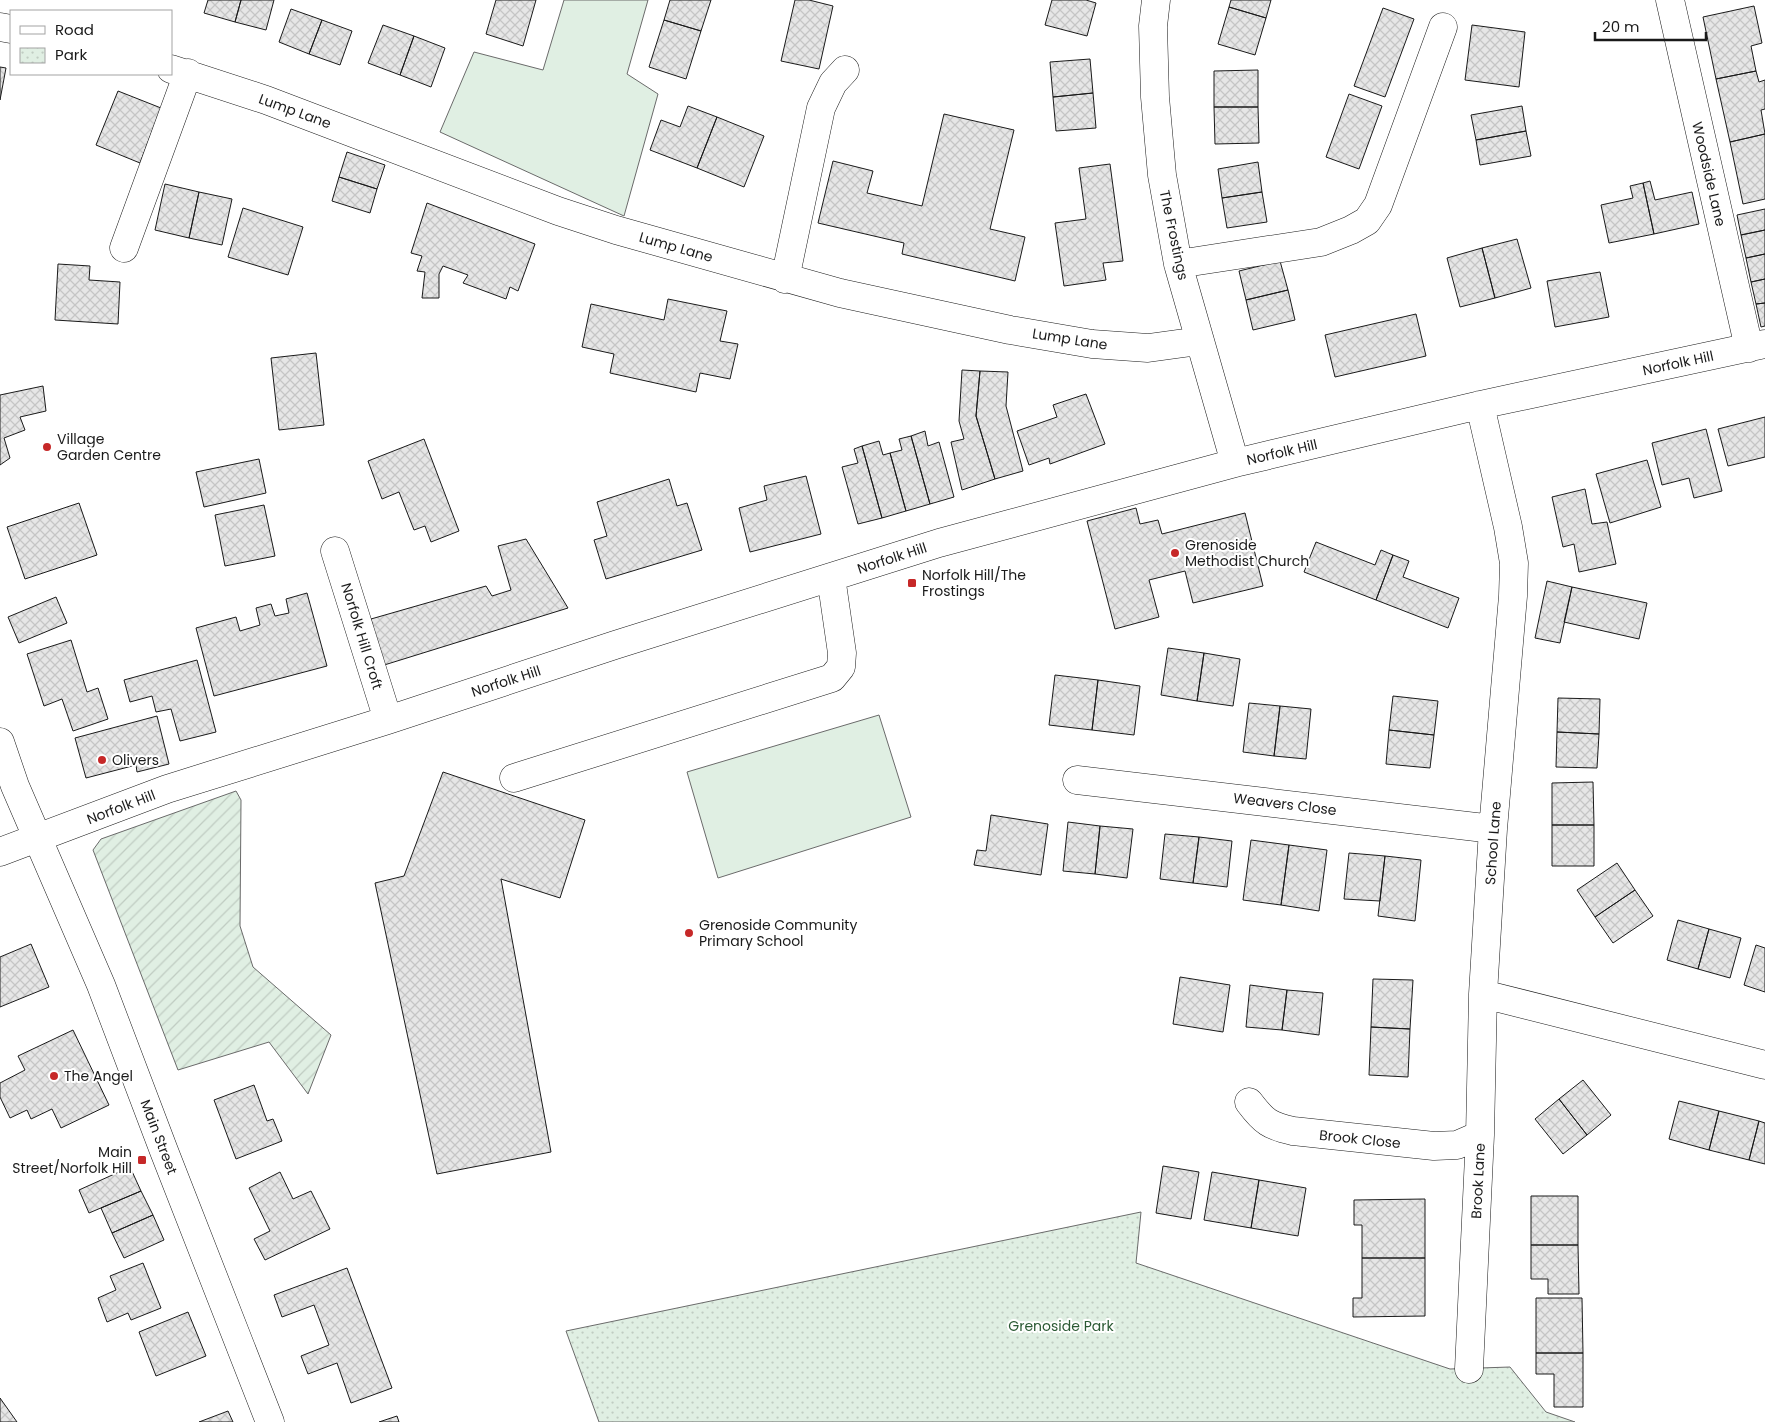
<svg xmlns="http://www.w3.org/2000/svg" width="1765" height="1422" font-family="Poppins,sans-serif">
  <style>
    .grass { fill: #e0efe3; stroke: #6a6a6a }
    .park { fill: url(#park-dots); stroke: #6a6a6a }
    .garden { fill: url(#garden-furrows); stroke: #6a6a6a }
    .building { fill: url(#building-cross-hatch); stroke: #1a1a1a }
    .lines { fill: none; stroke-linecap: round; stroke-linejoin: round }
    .minor-casing { stroke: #1a1a1a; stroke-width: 29 }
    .minor { stroke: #fff; stroke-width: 28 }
    .poi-dot { fill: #c62828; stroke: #fff; stroke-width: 2 }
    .labels { text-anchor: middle; stroke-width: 4; stroke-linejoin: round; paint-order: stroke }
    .street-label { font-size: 14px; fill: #1a1a1a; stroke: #fff }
    .poi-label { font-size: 14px; fill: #1a1a1a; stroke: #fff; text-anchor: start }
    .park-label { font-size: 14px; fill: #2b5a34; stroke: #fff }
  </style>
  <defs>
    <pattern id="park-dots" width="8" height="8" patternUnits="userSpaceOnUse" patternTransform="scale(1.25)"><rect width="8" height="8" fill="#e0efe3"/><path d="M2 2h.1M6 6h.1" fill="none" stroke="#c0ccc2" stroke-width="1.8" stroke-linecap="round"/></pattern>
    <pattern id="garden-furrows" width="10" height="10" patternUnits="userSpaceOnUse" patternTransform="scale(1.25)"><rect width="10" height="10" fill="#e0efe3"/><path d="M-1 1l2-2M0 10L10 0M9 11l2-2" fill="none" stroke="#c0ccc2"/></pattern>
    <pattern id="building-cross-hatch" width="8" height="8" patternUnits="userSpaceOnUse" patternTransform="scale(1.25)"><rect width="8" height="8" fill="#e6e6e6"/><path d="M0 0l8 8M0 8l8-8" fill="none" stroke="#c5c5c5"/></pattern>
  </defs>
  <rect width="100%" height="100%" fill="#fff"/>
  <!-- grass -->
  <path class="grass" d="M 564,0 L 648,0 L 627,74 L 658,94 L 624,216 L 440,132 L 474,52 L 543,70 Z
    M 879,715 L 911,817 L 718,878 L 687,772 Z"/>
  <!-- park -->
  <path class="park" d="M 1141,1212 L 1136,1263 L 1450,1369 L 1510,1367 L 1546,1412 L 1575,1422 L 599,1422 L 566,1331 Z"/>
  <!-- garden -->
  <path class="garden" d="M 236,791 L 241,800 L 240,926 L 253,967 L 331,1035 L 308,1094 L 269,1042 L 178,1070 L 93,850 L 101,839 Z"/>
  <!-- building -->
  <path class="building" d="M 208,0 L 241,0 L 235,22 L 204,13 Z
    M 241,0 L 274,0 L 266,30 L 235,22 Z
    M 496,0 L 536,0 L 523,46 L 486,34 Z
    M 670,0 L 711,0 L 701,31 L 664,20 Z
    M 795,0 L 809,0 L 833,6 L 819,69 L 781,61 Z
    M 1052,0 L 1086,0 L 1096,3 L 1087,36 L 1045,25 Z
    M 1231,0 L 1271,0 L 1266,18 L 1229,7 Z
    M 1754,6 L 1762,43 L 1751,46 L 1756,71 L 1716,79 L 1703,17 Z
    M 1229,7 L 1266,18 L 1255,55 L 1218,44 Z
    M 1383,8 L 1414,19 L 1385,97 L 1354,86 Z
    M 291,9 L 322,20 L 309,54 L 279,42 Z
    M 322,20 L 352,31 L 340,65 L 309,54 Z
    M 664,20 L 701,31 L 686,79 L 649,67 Z
    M 383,25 L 414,36 L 400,75 L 368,63 Z
    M 1472,25 L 1525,32 L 1519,87 L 1465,80 Z
    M 414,36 L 445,48 L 431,87 L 400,75 Z
    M 1090,59 L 1093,93 L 1053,97 L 1050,62 Z
    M 0,67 L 6,68 L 0,100 Z
    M 1258,70 L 1258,107 L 1214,107 L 1214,71 Z
    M 1756,71 L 1759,82 L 1765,80 L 1765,109 L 1761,110 L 1765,134 L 1730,142 L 1716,79 Z
    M 118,91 L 161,108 L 140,163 L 96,145 Z
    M 1093,93 L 1096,128 L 1056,131 L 1053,97 Z
    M 1349,94 L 1382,106 L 1359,169 L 1326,157 Z
    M 688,106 L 717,117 L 697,168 L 650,150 L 661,120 L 680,127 Z
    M 1522,106 L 1526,131 L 1476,140 L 1471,115 Z
    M 1214,107 L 1258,107 L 1259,143 L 1215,144 Z
    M 944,114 L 1014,130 L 990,229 L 1025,237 L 1015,281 L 902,254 L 904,243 L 818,223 L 833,161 L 873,171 L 867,193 L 922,206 Z
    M 717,117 L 764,136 L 744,187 L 697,168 Z
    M 1526,131 L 1531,156 L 1480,165 L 1476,140 Z
    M 1765,134 L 1765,199 L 1743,204 L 1730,142 Z
    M 347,152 L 385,165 L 377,189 L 339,177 Z
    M 1258,162 L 1262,192 L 1222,198 L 1218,169 Z
    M 1110,164 L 1123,261 L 1103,263 L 1106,280 L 1064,286 L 1055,223 L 1086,219 L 1079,168 Z
    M 339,177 L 377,189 L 370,213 L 332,201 Z
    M 1650,181 L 1655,200 L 1692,192 L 1699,224 L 1654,234 L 1643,183 Z
    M 1643,183 L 1654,234 L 1609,243 L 1601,205 L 1633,198 L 1630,186 Z
    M 165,184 L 199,192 L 189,238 L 155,230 Z
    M 199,192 L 232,199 L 222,245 L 189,238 Z
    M 1262,192 L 1267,222 L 1227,228 L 1222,198 Z
    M 427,203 L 535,244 L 518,291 L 510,287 L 506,299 L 463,283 L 468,275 L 443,266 L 439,274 L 439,298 L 422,298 L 425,272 L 417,271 L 422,256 L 411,253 Z
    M 243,208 L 303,227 L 288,275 L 228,257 Z
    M 1765,209 L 1765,230 L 1741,235 L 1737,215 Z
    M 1765,230 L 1765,254 L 1746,258 L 1741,235 Z
    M 1517,239 L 1531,288 L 1495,298 L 1482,248 Z
    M 1482,248 L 1495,298 L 1460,307 L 1447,258 Z
    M 1765,254 L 1765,279 L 1751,282 L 1746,258 Z
    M 1280,261 L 1288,290 L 1246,300 L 1239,271 Z
    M 58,264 L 90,266 L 89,280 L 120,282 L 118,324 L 55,320 Z
    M 1600,272 L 1609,317 L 1555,327 L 1547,281 Z
    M 1765,279 L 1765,303 L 1756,304 L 1751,282 Z
    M 1288,290 L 1295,320 L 1253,330 L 1246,300 Z
    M 668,299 L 727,311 L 720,341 L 738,344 L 730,379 L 700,373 L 696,392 L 610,373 L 614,354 L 582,347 L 591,304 L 664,320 Z
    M 1765,303 L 1765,326 L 1761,327 L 1756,304 Z
    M 1416,314 L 1426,356 L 1335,377 L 1325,335 Z
    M 316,353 L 324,425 L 279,430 L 271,358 Z
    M 962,370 L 980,371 L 976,416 L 995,479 L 962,490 L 951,442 L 964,439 L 959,421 Z
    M 980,371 L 1008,372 L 1006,406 L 1023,471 L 995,479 L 976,416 Z
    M 43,386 L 46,411 L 20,417 L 25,430 L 4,438 L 10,458 L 0,465 L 0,395 Z
    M 1086,394 L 1105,444 L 1050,464 L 1049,458 L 1029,465 L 1017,431 L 1057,417 L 1053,405 Z
    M 1765,417 L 1765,457 L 1728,466 L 1718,429 Z
    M 1706,429 L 1722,491 L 1694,498 L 1689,478 L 1662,485 L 1652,443 Z
    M 925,431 L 928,446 L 939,442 L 954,497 L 930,504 L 911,436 Z
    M 911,436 L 930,504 L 906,511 L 890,453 L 902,450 L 899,439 Z
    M 424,439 L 459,531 L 431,542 L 425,526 L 414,530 L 399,492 L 382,499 L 368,461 Z
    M 879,441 L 883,455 L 890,453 L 906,511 L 882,518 L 862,446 Z
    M 862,446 L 882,518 L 858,524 L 842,467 L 858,463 L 854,449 Z
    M 259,459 L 266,493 L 204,507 L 196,472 Z
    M 1647,460 L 1661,507 L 1610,523 L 1596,474 Z
    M 806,476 L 821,534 L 750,552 L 739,508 L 767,500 L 764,486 Z
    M 669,479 L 677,506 L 687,503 L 702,550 L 606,579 L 594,540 L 607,536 L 597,502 Z
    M 1585,489 L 1592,524 L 1607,522 L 1616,564 L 1579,572 L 1574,544 L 1563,547 L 1552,497 Z
    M 79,503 L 97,555 L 25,579 L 7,527 Z
    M 264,505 L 275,556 L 225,566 L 215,515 Z
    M 1136,508 L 1140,524 L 1158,520 L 1162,534 L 1245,513 L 1263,586 L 1193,603 L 1185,571 L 1149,580 L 1159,617 L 1115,629 L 1087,521 Z
    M 526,539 L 568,608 L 381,666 L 371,619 L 486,586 L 492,596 L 511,590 L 498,546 Z
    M 1316,542 L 1375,565 L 1381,550 L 1393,555 L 1376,600 L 1304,572 Z
    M 1393,555 L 1409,561 L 1403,577 L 1459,598 L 1448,628 L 1376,600 Z
    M 1547,581 L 1572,587 L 1560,643 L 1535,638 Z
    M 1572,587 L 1647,603 L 1639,639 L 1564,622 Z
    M 307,593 L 327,666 L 214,696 L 196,628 L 236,617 L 240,631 L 260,625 L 256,608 L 271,604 L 275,616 L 289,613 L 286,599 Z
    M 56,597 L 67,623 L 19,643 L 8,617 Z
    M 71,640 L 87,692 L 98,688 L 108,719 L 73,731 L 62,699 L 44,706 L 27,654 Z
    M 1168,648 L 1204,653 L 1197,701 L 1161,695 Z
    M 1204,653 L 1240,659 L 1233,706 L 1197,701 Z
    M 197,660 L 216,732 L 180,741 L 171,709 L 156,712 L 152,696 L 130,702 L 124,680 Z
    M 1055,675 L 1098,680 L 1092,730 L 1049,725 Z
    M 1098,680 L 1140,686 L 1134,735 L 1092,730 Z
    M 1393,696 L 1438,701 L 1434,735 L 1389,730 Z
    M 1558,698 L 1600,699 L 1599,734 L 1557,732 Z
    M 1249,703 L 1280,706 L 1274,756 L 1243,752 Z
    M 1280,706 L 1311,709 L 1306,759 L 1274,756 Z
    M 157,716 L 169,764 L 137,772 L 136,765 L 86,778 L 75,738 Z
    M 1389,730 L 1434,735 L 1430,768 L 1386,764 Z
    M 1557,732 L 1599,734 L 1597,768 L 1556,767 Z
    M 443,772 L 585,820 L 560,898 L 501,879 L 551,1152 L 437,1174 L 375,883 L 404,876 Z
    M 1593,782 L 1594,825 L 1552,825 L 1552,783 Z
    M 991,815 L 1048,824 L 1041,875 L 974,865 L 977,850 L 986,851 Z
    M 1068,822 L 1100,826 L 1095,874 L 1063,871 Z
    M 1552,825 L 1594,825 L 1594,866 L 1552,866 Z
    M 1100,826 L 1133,829 L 1127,878 L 1095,874 Z
    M 1165,834 L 1199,837 L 1193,883 L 1160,879 Z
    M 1199,837 L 1232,841 L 1227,887 L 1193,883 Z
    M 1251,840 L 1289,845 L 1281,905 L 1243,900 Z
    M 1289,845 L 1327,850 L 1319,911 L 1281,905 Z
    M 1349,853 L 1385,856 L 1380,901 L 1344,899 Z
    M 1385,856 L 1421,860 L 1415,921 L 1378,916 Z
    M 1617,863 L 1635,890 L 1595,917 L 1577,890 Z
    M 1635,890 L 1653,916 L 1613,943 L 1595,917 Z
    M 1678,920 L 1709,929 L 1698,969 L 1667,960 Z
    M 1709,929 L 1741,938 L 1730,978 L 1698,969 Z
    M 31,944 L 49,987 L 0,1007 L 0,957 Z
    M 1756,945 L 1765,948 L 1765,992 L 1744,985 Z
    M 1180,977 L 1230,985 L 1223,1032 L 1173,1024 Z
    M 1373,979 L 1413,980 L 1410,1029 L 1371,1027 Z
    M 1250,985 L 1287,990 L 1282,1030 L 1246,1027 Z
    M 1287,990 L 1323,993 L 1319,1035 L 1282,1030 Z
    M 1371,1027 L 1410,1029 L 1408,1077 L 1369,1075 Z
    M 73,1030 L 109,1105 L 61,1128 L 52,1109 L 31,1119 L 27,1110 L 10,1118 L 0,1097 L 0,1083 L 25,1070 L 18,1056 Z
    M 1583,1080 L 1611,1115 L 1587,1135 L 1559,1099 Z
    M 254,1085 L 267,1121 L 273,1119 L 282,1141 L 236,1159 L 214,1100 Z
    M 1559,1099 L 1587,1135 L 1563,1154 L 1535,1119 Z
    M 1679,1101 L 1719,1111 L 1709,1150 L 1669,1139 Z
    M 1719,1111 L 1759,1121 L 1749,1160 L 1709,1150 Z
    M 1759,1121 L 1765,1123 L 1765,1164 L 1749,1160 Z
    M 1163,1166 L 1199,1172 L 1191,1219 L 1156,1213 Z
    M 130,1167 L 141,1191 L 89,1213 L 79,1190 Z
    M 280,1172 L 293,1199 L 311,1191 L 330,1229 L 265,1260 L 254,1239 L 270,1231 L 249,1188 Z
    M 1212,1172 L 1259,1180 L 1251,1228 L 1204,1220 Z
    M 1259,1180 L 1306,1188 L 1298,1236 L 1251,1228 Z
    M 141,1191 L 153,1215 L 112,1233 L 101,1208 Z
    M 1531,1196 L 1578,1196 L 1578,1245 L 1531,1245 Z
    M 1425,1199 L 1425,1258 L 1362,1258 L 1362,1225 L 1354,1225 L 1354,1200 Z
    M 153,1215 L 164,1240 L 124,1258 L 112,1233 Z
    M 1531,1245 L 1578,1245 L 1579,1294 L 1548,1294 L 1548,1279 L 1531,1279 Z
    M 1362,1258 L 1425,1258 L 1425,1316 L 1353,1317 L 1353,1298 L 1362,1298 Z
    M 143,1263 L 161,1308 L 131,1320 L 128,1313 L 107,1322 L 98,1298 L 116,1290 L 110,1276 Z
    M 347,1268 L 392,1388 L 351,1403 L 337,1363 L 308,1374 L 301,1356 L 329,1345 L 314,1305 L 282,1317 L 274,1295 Z
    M 1536,1298 L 1582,1298 L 1583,1353 L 1536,1353 Z
    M 188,1312 L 206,1356 L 156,1376 L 139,1332 Z
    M 1536,1353 L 1583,1353 L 1583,1407 L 1554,1407 L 1554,1374 L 1536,1374 Z
    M 0,1398 L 17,1422 L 0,1422 Z
    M 228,1411 L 233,1422 L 199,1422 Z
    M 397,1416 L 399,1422 L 379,1422 Z"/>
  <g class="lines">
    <defs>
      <path id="minor" d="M 1156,0 L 1153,26 L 1155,97 L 1162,175 L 1178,264 L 1235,463
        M 1670,0 L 1749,348
        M 0,27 L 11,29
        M 171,69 L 266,100 L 558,211 L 616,230 L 840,293 L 1010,330 L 1092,344 L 1148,348 L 1199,341
        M 124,248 L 188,73
        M 1178,264 L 1321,242 L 1351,230 L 1367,221 L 1378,205 L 1443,27
        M 785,279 L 821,108 L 833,83 L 845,70
        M 335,551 L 388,720
        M 0,742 L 15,786 L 101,985 L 164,1151 L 270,1422
        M 514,778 L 832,678 L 841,667 L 842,653 L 831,577
        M 1077,780 L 1493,829
        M 0,852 L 167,789 L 388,720 L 615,645 L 939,543 L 1235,463 L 1480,405 L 1765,344
        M 1483,994 L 1765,1065
        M 1249,1102 C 1264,1122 1270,1126 1293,1131 L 1434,1146 L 1457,1145 L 1480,1135
        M 1469,1369 L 1480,1135 L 1483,994 L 1493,829 L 1513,596 L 1514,563 L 1508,527 L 1480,405"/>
    </defs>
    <!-- minor casing -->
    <use href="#minor" class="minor-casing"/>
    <!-- minor -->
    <use href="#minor" class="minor"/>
  </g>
  <!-- markers -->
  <g class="poi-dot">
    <circle cx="47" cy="447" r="5"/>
    <circle cx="1175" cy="553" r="5"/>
    <rect x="907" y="578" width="10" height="10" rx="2.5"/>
    <circle cx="102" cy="760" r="5"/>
    <circle cx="689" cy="933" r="5"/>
    <circle cx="54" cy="1076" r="5"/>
    <rect x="137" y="1155" width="10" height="10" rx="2.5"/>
  </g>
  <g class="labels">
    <!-- street labels -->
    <g class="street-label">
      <text transform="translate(295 111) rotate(20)" y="5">Lump Lane</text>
      <text transform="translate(1709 174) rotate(77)" y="5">Woodside Lane</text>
      <text transform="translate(1174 235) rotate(78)" y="5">The Frostings</text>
      <text transform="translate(676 247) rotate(16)" y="5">Lump Lane</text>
      <text transform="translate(1070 339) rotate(9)" y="5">Lump Lane</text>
      <text transform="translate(1678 363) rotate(-12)" y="5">Norfolk Hill</text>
      <text transform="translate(1282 452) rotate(-13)" y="5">Norfolk Hill</text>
      <text transform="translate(892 558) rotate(-18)" y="5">Norfolk Hill</text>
      <text transform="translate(362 636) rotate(73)" y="5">Norfolk Hill Croft</text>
      <text transform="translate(506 681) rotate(-18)" y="5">Norfolk Hill</text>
      <text transform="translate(1285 804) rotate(7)" y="5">Weavers Close</text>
      <text transform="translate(121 807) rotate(-21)" y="5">Norfolk Hill</text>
      <text transform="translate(1493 843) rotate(-86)" y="5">School Lane</text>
      <text transform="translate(159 1137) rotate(69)" y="5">Main Street</text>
      <text transform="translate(1360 1139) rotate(6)" y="5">Brook Close</text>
      <text transform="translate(1478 1181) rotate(-87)" y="5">Brook Lane</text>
    </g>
    <!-- poi labels -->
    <g class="poi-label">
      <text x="57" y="444">Village<tspan x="57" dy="16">Garden Centre</tspan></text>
      <text x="1185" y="550">Grenoside<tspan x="1185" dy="16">Methodist Church</tspan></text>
      <text x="922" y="580">Norfolk Hill/The<tspan x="922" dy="16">Frostings</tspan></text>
      <text x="112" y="765">Olivers</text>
      <text x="699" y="930">Grenoside Community<tspan x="699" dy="16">Primary School</tspan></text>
      <text x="64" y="1081">The Angel</text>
      <text x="132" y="1157" text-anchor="end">Main<tspan x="132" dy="16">Street/Norfolk Hill</tspan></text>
    </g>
    <!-- park labels -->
    <g class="park-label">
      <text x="1061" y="1331">Grenoside Park</text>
    </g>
  </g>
  <!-- legend -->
  <rect x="10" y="10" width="162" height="65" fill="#ffffff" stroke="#a3a3a3"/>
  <rect x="20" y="26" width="25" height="8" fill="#ffffff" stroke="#a3a3a3"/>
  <text x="55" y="35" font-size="15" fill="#1a1a1a">Road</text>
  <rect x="20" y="48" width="25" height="15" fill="url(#park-dots)" stroke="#a3a3a3"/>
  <text x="55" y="60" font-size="15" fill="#1a1a1a">Park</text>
  <!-- scale -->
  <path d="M1595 32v8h111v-8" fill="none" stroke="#1a1a1a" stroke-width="2.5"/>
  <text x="1602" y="32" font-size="15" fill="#1a1a1a" stroke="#ffffff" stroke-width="4" paint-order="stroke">20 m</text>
</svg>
